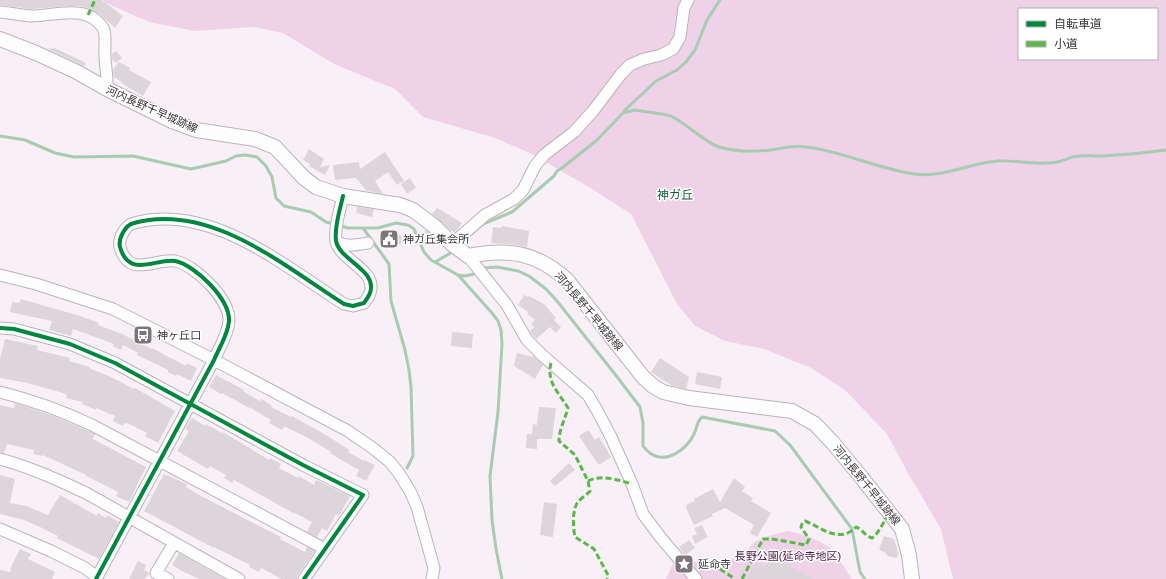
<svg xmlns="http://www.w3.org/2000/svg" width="1166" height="579" font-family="Arial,'Noto Sans JP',sans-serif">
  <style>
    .green { fill: #efd2e7; fill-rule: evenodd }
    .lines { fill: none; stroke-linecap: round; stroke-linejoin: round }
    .stream { stroke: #a7ccb1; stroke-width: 3 }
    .building { fill: #dcd6db }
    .minor-casing { stroke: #bab4b8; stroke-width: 13 }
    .major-casing { stroke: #bab4b8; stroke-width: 16 }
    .minor { stroke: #fefdfe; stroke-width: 11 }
    .major { stroke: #fefdfe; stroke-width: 14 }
    .quiet { stroke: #58b947; stroke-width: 3; stroke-dasharray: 6 3; stroke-linecap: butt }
    .cycleway-casing { stroke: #fff; stroke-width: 6 }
    .cycleway { stroke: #00873e; stroke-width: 4 }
    .labels { text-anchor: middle; stroke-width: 3; stroke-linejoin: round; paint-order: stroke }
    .street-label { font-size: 11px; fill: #3b3539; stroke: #fff }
    .poi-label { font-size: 11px; fill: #3b3539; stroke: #fff; text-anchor: start }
    .park-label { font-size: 11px; fill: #531549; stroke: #fff }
    .neighbourhood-label { font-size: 12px; fill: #155f33; stroke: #fff }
  </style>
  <rect width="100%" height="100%" fill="#f8f0f6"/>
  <!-- green -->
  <path class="green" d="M 103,0 L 1166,0 L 1166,579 L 953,579 L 941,529 L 909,475 L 887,434 L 845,390 L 811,368 L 764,349 L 725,341 L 695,326 L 677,304 L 631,214 L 589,187 L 530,153 L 495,138 L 423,117 L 395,89 L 334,64 L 283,33 L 254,27 L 195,31 L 149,22 L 106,3 ZM 1019,9 L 1157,9 L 1157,59 L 1019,59 Z
    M 789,531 C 809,537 829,541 840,560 C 844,566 847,573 852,579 L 666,579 L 674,562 L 689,560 L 705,564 L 740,557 L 755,542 L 771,535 Z"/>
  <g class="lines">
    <!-- stream -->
    <path class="stream" d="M 623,113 L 625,110 L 656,81 L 677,70 L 686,62 L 695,50 L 707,20 L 720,0
      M 0,136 L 25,140 L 55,153 L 74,157 L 133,156 L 191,169 L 226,161 L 236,156 L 245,155 L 257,157 L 266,166 L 272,177 L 276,198 L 284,206 L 311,212 L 326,222 L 348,228 L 378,228 L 396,223 L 408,225 L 414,229 L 424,252 L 431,260 L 458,275 L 492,313 L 498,321 L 501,330 L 502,344 L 498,412 L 490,476 L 492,520 L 496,549 L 502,579
      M 363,228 L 389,264 L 391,301 L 405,350 L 409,370 L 411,387 L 413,456 L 407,468
      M 465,239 L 483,224 L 512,212 L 554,176 L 557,171 L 562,168 L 597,140 L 623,113 L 635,110 L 662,114 L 671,116 C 687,124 703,141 719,147 C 736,152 753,152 770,150 C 782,148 794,145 806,147 C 843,151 877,169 915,174 C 943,178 970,163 998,161 C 1013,160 1030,164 1046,163 C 1052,163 1059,162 1064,160 C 1067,159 1070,158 1072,157 C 1082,155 1093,156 1103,156 C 1124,155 1145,153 1166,150
      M 435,262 L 454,251
      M 484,268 L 497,267 L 518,271 L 529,276 L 546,289 L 557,301 L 618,378 L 640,407 L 643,423 L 643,446 C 645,448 647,451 650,453 C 666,465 687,449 694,434 C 698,427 695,424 702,417 L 775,431 L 790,445 L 852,529 L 860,572 L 865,579
      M 458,275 L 465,276 L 474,274"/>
  </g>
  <!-- building -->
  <path class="building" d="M 0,0 L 102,0 L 123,16 L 115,28 L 100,14 L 90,9 L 81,6 L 69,6 L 31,9 L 0,5 Z
    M 55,48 L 86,63 L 84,66 L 48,49 Z
    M 116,51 L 122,58 L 116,63 L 112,59 L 112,54 Z
    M 119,62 L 130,68 L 129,70 L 151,82 L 143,96 L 121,83 L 122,82 L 114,77 L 113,70 Z
    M 309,149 L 324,159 L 320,167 L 330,165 L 325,175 L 309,166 L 310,164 L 303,160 Z
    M 385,152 L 404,181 L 397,185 L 388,172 L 375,181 L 383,194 L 367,191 L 356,178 L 335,180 L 333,165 L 359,162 L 360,169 Z
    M 410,178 L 416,188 L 407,194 L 401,184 Z
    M 357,207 L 374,209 L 372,217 L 356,213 Z
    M 437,208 L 462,223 L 458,229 L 454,233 L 432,214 Z
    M 502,226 L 529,231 L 527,247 L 510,244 L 491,243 L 493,227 L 502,228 Z
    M 426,230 L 434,238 L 428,242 L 422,234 Z
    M 383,234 L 400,235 L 402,238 L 401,244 L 382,243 Z
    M 524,295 L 528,297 L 529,296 L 544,304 L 556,318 L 554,320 L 561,327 L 556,333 L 550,327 L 536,339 L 530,331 L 534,327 L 531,324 L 535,320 L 527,314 L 528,312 L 518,305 Z
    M 21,299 L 80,316 L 99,323 L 98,325 L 122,334 L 152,349 L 152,348 L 186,366 L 187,363 L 197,368 L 191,381 L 177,374 L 176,376 L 168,372 L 168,370 L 137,355 L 138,353 L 123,345 L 121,350 L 113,346 L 114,344 L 73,329 L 71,336 L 49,330 L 52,321 L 10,312 L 12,302 L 19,303 Z
    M 452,332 L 473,334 L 472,348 L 451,346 Z
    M 5,339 L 38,346 L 37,350 L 70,358 L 69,361 L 90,367 L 89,368 L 111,377 L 134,389 L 135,388 L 175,411 L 158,443 L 145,436 L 147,433 L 129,424 L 124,423 L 123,426 L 113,421 L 115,416 L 96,408 L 96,410 L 82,404 L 83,402 L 66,398 L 67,395 L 63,393 L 27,383 L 0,378 L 0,359 Z
    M 517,353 L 532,357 L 533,356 L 543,365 L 535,379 L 514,366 Z
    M 660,358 L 689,377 L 686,389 L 671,385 L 651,372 Z
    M 697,372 L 722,377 L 720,389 L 695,384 Z
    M 216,375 L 244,390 L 243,391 L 260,401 L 262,399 L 272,406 L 271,407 L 291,417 L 292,416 L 326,435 L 350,450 L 348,452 L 364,461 L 364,460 L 375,465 L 366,481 L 356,476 L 359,470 L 338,458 L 330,453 L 331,452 L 310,439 L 284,426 L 282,430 L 269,423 L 271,420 L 249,407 L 249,408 L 222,393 L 221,394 L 209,387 Z
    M 15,403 L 56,417 L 89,431 L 95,434 L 93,439 L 146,467 L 129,502 L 116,496 L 118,492 L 86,476 L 86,475 L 43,455 L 42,456 L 33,454 L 34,450 L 7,444 L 4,453 L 0,452 L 0,405 L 14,408 Z
    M 539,407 L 556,408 L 552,439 L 537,439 L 537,449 L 526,448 L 527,434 L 532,434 L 533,424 L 537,425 Z
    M 192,418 L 205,426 L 206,424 L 222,433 L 223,432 L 269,460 L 270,458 L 281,464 L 279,468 L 298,478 L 299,476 L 314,485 L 316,480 L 350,496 L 339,516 L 336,514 L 327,531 L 322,528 L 317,537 L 307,532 L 312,522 L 295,513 L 295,514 L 234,480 L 232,483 L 224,478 L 226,475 L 210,466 L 208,469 L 177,451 L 189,431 L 185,429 Z
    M 588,430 L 595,440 L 599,437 L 611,457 L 601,464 L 598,464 L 579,436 Z
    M 569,463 L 575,470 L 555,486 L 550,481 Z
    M 164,474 L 187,484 L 186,487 L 201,496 L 281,537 L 280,539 L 305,552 L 307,547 L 315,551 L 298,575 L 297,579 L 282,579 L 261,568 L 259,572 L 249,567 L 250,565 L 214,547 L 214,548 L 144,511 Z
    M 0,475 L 15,479 L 10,503 L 26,506 L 48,515 L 60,495 L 97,516 L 98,513 L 106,518 L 107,515 L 119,522 L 99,559 L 57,538 L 58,536 L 40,527 L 24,520 L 0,514 Z
    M 734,478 L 745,487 L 742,491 L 753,498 L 751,501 L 771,513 L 757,537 L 750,533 L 754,525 L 725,508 L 712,514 L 713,516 L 694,525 L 686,508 L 687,507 L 686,505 L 695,501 L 694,499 L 713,489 L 720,502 Z
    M 544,502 L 557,504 L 553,537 L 540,535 Z
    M 702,525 L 708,537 L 695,544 L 692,536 L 697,534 L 694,528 Z
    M 884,536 L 894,539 L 898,552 L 897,558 L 887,556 L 886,553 L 879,550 Z
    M 689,540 L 695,548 L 685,555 L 679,547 Z
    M 777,546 L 795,559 L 791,567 L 813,579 L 746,579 L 756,562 L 765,567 Z
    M 20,549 L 31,554 L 28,559 L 55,572 L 52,579 L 0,579 L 0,570 L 10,572 L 11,567 Z
    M 179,553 L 225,579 L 199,579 L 182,571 L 172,565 Z
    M 138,561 L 146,565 L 144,570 L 149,573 L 145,579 L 129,579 Z"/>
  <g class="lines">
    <defs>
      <path id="minor" d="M 0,12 C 10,13 21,15 31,16 C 54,16 87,3 103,28 C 107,35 104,47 105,55 C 105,67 108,77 107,89
        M 336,242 C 347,247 356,245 368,243
        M 452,244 L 485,215 L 514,199 L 523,190 L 535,166 L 544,155 L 574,132 L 593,111 L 621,74 L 630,65 L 644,59 L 661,55 L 673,49 L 680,37 L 684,8 L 688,0
        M 468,256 L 507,305 L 527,340 L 542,355 L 588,395 L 598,412 L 611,437 L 632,484 L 643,514 L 661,538 L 696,579
        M 0,275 L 36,284 L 113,309 L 214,360 L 348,431 L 374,449 L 390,462 L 398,472 L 410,491 L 417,507 L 434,568 L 432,579
        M 1,328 L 14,329 L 70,344 L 115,363 L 303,465 L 363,495 L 304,579
        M 0,392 C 32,400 63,411 92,425 L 325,549
        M 0,459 C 30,467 58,480 86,493 L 239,579
        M 0,529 L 51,551 L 85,568 L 97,577
        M 96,579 L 214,360 C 219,348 228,335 229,321 C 230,299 195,265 175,261 C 156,258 129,279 120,247 C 118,239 125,225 134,223 C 210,202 284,266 344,304 L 353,306 L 364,303 C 366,300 369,296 370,293 C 378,270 340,261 336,241 C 334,227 340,210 343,196
        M 168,579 L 156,573 L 174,543"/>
      <path id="major" d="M 0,39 L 36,53 L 77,72 L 107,89 L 172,121 L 196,130 L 255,139 L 275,147 L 304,178 L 316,187 L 343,196 L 400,205 L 413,210 L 434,226 L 452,244 L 468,256 C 508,248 536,252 567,280 L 643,377 L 653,386 L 663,392 L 689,398 L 792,411 L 815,424 L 833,443 L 862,478 L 902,529 L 909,555 L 912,579"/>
    </defs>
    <!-- minor casing -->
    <use href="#minor" class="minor-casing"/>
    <!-- major casing -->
    <use href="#major" class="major-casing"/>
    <!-- minor -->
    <use href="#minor" class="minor"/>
    <!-- major -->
    <use href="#major" class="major"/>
    <!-- quiet -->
    <path class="quiet" d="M 88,15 L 95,0
      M 551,363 C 546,382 559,393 568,408 C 565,419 559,430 559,441 L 575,455 L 588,481 L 590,491 C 587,495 581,498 578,502 C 572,509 573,528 575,537 L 594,549 L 608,575 L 607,579
      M 588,481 C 602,474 618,480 632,484
      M 720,569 L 735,579
      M 742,579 L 763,539 L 772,539 L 806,545 L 809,539 L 801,527 L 802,524 L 805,521 C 818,526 830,537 845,534 C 849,533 853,530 856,527 C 862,529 865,536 872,538 C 880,532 883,521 890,514"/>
    <defs>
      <path id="cycleway" d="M 1,328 L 14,329 L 70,344 L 115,363 L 303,465 L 363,495 L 304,579
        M 96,579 L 214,360 C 219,348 228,335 229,321 C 230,299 195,265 175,261 C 156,258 129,279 120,247 C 118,239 125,225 134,223 C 210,202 284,266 344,304 L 353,306 L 364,303 C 366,300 369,296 370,293 C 378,270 340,261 336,241 C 334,227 340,210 343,196"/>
    </defs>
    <!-- cycleway casing -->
    <use href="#cycleway" class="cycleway-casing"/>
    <!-- cycleway -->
    <use href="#cycleway" class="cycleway"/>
  </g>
  <!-- icons -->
  <defs>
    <symbol id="civic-square" viewBox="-11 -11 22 22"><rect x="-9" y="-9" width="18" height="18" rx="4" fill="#7d767b" stroke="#fff"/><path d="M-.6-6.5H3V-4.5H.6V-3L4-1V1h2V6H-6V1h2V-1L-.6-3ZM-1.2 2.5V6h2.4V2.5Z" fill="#fff"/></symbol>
    <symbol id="bus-square" viewBox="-11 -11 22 22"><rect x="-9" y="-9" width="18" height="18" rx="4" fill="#7d767b" stroke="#fff"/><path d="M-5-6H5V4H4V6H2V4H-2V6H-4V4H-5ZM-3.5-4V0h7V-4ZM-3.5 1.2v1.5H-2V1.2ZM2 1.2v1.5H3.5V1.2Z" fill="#fff"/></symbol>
    <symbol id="sight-square" viewBox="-11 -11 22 22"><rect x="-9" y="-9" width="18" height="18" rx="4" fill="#7d767b" stroke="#fff"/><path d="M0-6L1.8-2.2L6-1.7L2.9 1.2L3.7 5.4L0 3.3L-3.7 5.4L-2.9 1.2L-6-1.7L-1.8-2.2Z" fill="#fff"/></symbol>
  </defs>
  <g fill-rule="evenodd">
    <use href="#civic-square" x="378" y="228" width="22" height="22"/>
    <use href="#bus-square" x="132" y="324" width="22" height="22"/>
    <use href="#sight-square" x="673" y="553" width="22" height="22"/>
  </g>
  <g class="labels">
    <!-- street labels -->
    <g class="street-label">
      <text transform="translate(152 109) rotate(24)" y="4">河内長野千早城跡線</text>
      <text transform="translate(589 311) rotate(50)" y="4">河内長野千早城跡線</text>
      <text transform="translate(867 485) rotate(51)" y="4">河内長野千早城跡線</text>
    </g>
    <!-- poi labels -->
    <g class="poi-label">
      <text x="403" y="243">神ガ丘集会所</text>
      <text x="157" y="339">神ヶ丘口</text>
      <text x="698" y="568">延命寺</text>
    </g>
    <!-- park labels -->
    <g class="park-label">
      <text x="788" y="560">長野公園(延命寺地区)</text>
    </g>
    <!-- neighbourhood labels -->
    <g class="neighbourhood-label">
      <text x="675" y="199">神ガ丘</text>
    </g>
  </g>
  <!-- legend -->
  <rect x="1018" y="8" width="140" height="52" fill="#ffffff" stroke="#b1aeb0"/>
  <rect x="1026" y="21" width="20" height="6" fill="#00873e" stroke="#b1aeb0"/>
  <text x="1054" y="28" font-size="12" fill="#3b3539">自転車道</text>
  <rect x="1026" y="41" width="20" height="6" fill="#58b947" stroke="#b1aeb0"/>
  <text x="1054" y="48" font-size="12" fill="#3b3539">小道</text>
</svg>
